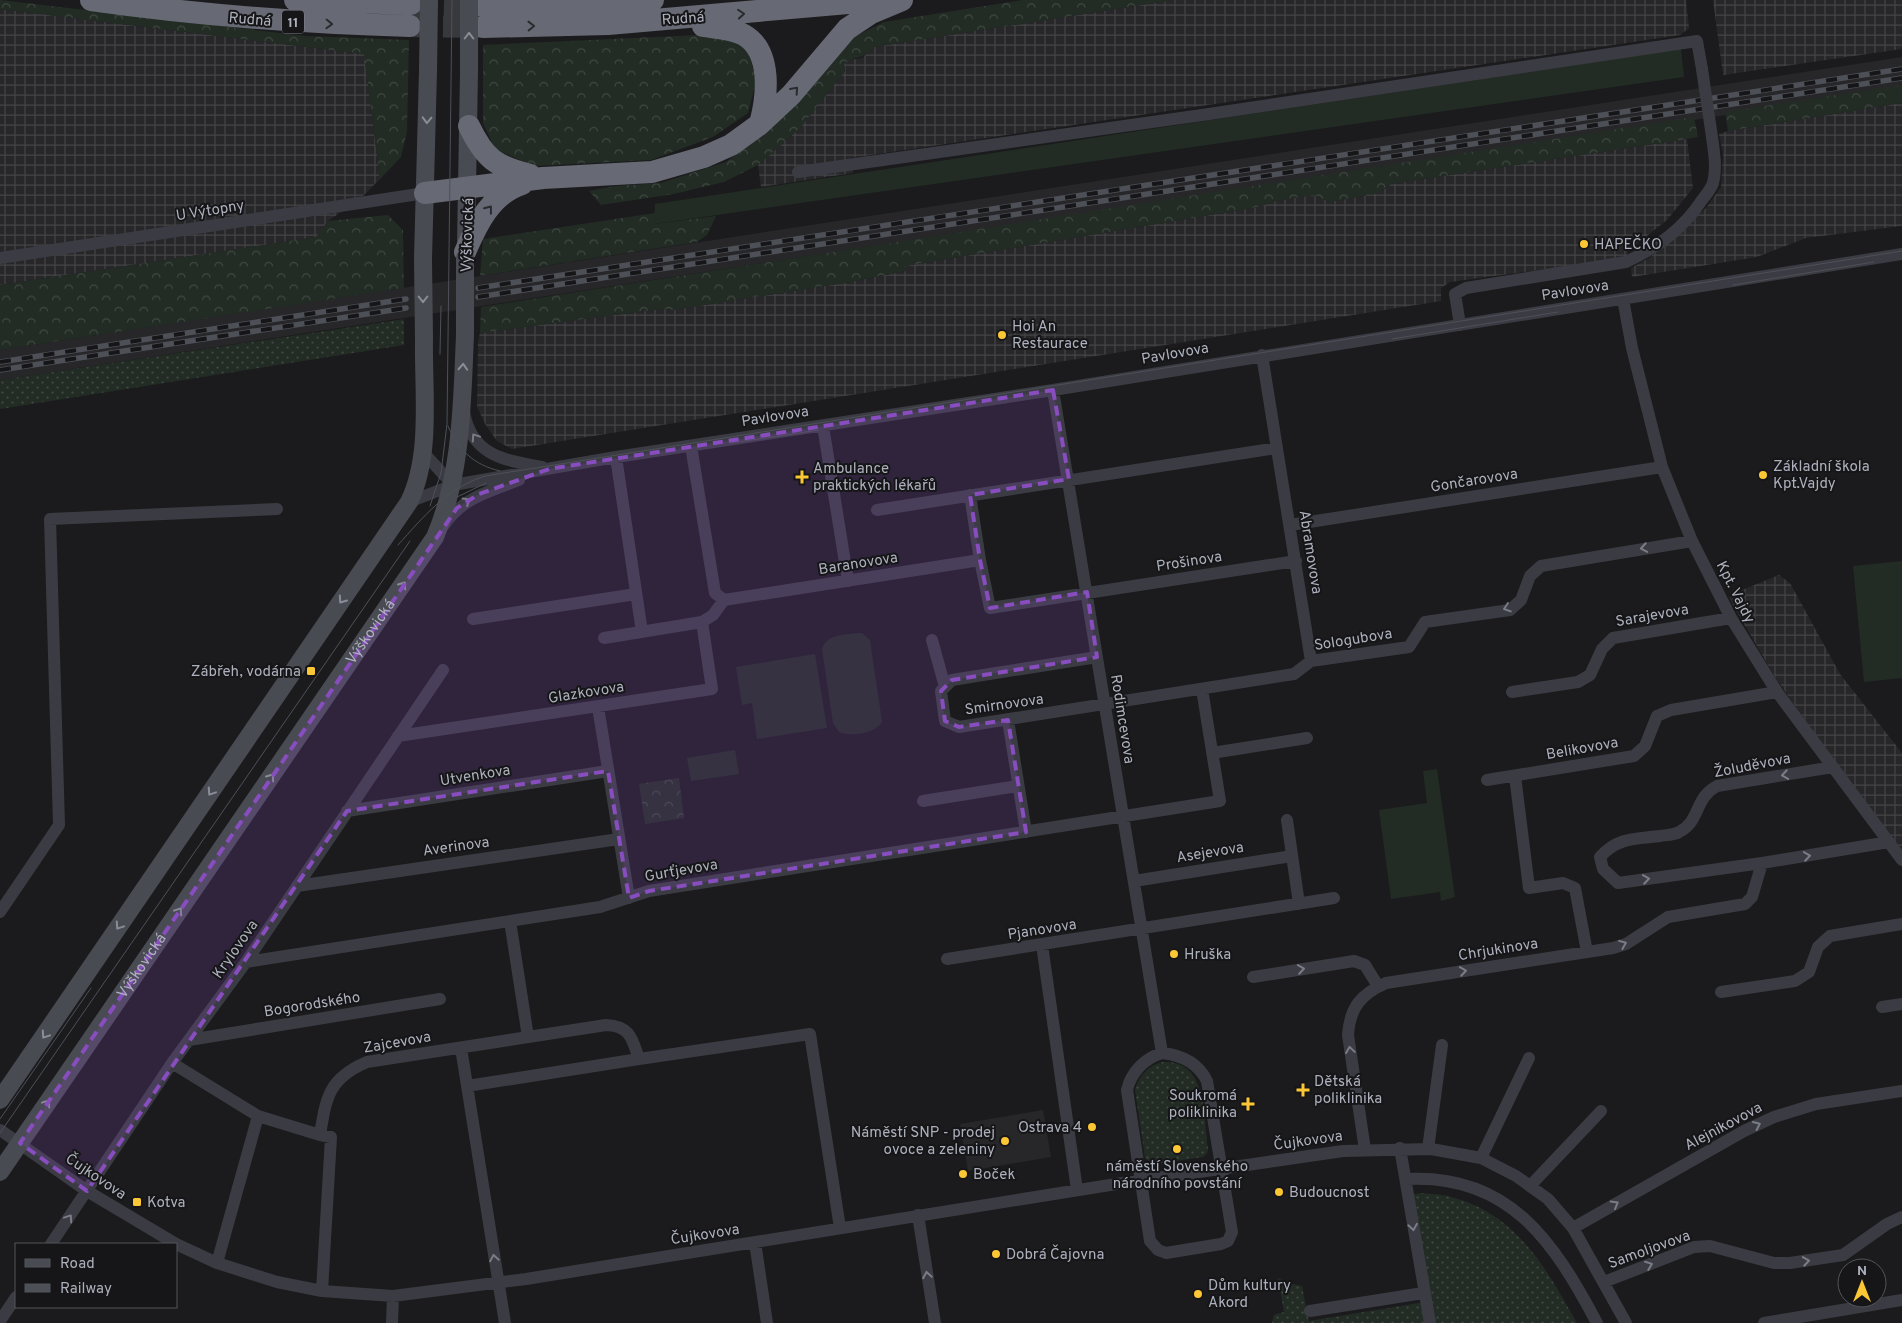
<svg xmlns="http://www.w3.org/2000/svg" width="1902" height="1323" font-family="Overpass,sans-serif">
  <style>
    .built { fill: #27272a }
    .industrial { fill: url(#industrial-grid) }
    .grass { fill: url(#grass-dots) }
    .forest { fill: url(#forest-crowns) }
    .garden { fill: #222c24 }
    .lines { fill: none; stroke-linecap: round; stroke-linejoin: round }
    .highway-tunnel { stroke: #38393d; stroke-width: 22; stroke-dasharray: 22 11; stroke-linecap: butt }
    .street { stroke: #3b3c43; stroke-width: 12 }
    .secondary { stroke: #494b53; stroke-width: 18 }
    .highway { stroke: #676a74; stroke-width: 22 }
    .tram { stroke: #4e5058; stroke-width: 1 }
    .rail-casing { stroke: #4e5058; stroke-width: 5.5 }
    .rail { stroke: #161618; stroke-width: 4; stroke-dasharray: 11; stroke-linecap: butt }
    .street-bridge { stroke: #3b3c43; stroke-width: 12 }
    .secondary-bridge { stroke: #494b53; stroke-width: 18 }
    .oneway { stroke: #2a2b2f }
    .oneway2 { stroke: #8a8d98 }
    .oneway3 { stroke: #7a7c86 }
    .marked { fill: #884dbe; fill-opacity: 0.2; stroke: #884dbe; stroke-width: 4; stroke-dasharray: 10 6; stroke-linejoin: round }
    .poi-dot { fill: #fcc734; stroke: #161618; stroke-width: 2 }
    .labels { text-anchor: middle; stroke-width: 4; stroke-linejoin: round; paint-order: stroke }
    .shield { fill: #161618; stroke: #80828c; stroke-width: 1 }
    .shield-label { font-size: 14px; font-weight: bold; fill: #adb1bd }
    .street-label { font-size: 15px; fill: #adb1bd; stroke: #161618 }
    .poi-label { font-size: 15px; fill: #adb1bd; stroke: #161618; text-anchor: start }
  </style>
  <defs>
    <pattern id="industrial-grid" width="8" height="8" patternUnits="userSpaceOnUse" patternTransform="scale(1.25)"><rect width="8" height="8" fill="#27272a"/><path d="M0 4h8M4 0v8" fill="none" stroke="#444447"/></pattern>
    <pattern id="grass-dots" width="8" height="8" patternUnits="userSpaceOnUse" patternTransform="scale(1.25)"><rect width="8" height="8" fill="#222c24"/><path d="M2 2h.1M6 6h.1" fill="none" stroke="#3f4842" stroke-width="1.8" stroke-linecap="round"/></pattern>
    <pattern id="forest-crowns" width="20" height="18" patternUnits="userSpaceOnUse" patternTransform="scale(1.25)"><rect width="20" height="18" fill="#222c24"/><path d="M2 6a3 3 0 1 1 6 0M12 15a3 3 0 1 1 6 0" fill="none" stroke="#3f4842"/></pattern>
  </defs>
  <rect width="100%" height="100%" fill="#1b1b1d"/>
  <!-- built -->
  <path class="built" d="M 1902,57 L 1902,88 L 0,380 L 0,350 Z
    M 1043,1110 L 1051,1157 L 968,1171 L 960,1124 Z"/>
  <!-- industrial -->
  <path class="industrial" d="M 1173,0 L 1686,0 L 1689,28 L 1680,35 L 851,158 L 853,173 L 761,187 L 758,165 L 800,128 L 845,71 L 844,64 L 850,60 L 862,58 L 874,47 Z
    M 1713,0 L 1902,0 L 1902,49 L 1723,75 Z
    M 0,9 L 364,54 L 380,179 L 362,197 L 328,221 L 317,237 L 0,285 Z
    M 1902,103 L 1902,226 L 1806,238 L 1757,257 L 1632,277 L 1631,268 L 1649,258 L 1706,208 L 1721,187 L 1723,154 L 1719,134 L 1728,131 Z
    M 1687,139 L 1693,188 L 1667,220 L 1628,251 L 1627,258 L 1450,282 L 1441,288 L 1441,301 L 512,449 L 497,441 L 485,424 L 477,407 L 478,342 L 480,333 L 660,309 L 673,310 L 850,282 L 906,271 L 905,266 L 1258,207 L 1276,201 L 1313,195 L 1330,202 L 1379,193 L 1391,184 Z
    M 1779,575 L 1790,583 L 1840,674 L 1902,753 L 1902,853 L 1846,780 L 1775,677 L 1729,598 L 1737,592 Z"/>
  <!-- grass -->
  <path class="grass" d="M 404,319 L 404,345 L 0,409 L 0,380 Z
    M 1162,1062 C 1208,1059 1203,1115 1208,1148 L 1207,1153 L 1203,1157 L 1154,1164 L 1145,1158 L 1135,1090 C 1139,1075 1148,1066 1162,1062 Z
    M 1421,1193 C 1430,1194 1441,1194 1451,1197 C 1517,1214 1546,1268 1577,1323 L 1272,1323 L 1274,1315 L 1284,1312 L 1278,1278 L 1288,1283 L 1302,1286 L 1309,1321 L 1425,1302 L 1408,1195 Z"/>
  <!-- forest -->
  <path class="forest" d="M 0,0 L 306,36 L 409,40 L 407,132 L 401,157 L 380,179 L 364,54 L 0,9 Z
    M 1022,0 L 1173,0 L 874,47 C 861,61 856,55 844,64 L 845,71 L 800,128 L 758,165 L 724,182 L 674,194 L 601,205 L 589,191 L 615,186 L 661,183 L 726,162 L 758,138 L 848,40 L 884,22 Z
    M 721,34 L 749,51 L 756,81 L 748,113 L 713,137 L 651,160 L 533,166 L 495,149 L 483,123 L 483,45 Z
    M 1902,85 L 1902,103 L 1728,131 L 1725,112 Z
    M 1694,117 L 1698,137 L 1687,139 L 1391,184 L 1379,193 L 1330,202 L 1313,195 L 1276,201 L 1258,207 L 905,266 L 906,271 L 850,282 L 673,310 L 660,309 L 480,333 L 481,307 Z
    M 655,213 L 655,224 L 716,216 L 707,235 L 697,242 L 480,276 L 483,239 Z
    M 388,215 L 403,230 L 404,288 L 0,350 L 0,285 L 316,237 L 328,221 Z
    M 679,778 L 684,818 L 645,824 L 639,784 Z"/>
  <!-- garden -->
  <path class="garden" d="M 1681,49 L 1684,77 L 654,224 L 655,204 Z
    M 1902,561 L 1902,678 L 1864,682 L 1853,566 Z
    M 857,633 L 862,633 L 870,640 L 882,722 C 875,734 851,737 839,732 L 833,723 L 822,649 C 827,634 844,635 857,633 Z
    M 815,654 L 827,728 L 757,739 L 752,703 L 742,705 L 736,667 Z
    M 735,750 L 739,774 L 691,781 L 687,758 Z
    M 1437,769 L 1455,897 L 1441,901 L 1440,892 L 1391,899 L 1379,810 L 1427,803 L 1423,771 Z"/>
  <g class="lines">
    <!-- highway-tunnel -->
    <path class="highway-tunnel" d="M 411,4 L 483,6
      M 410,26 L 483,27"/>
    <!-- street -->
    <path class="street" d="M 798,172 L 1209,114 L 1697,41 L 1702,69
      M 0,258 L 425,193
      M 1623,299 L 1632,348 L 1662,467 L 1692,541 L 1731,618 L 1777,692 L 1902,860
      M 1460,325 L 1455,294 L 1466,288 L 1626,262 C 1658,247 1683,229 1702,200 C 1706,195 1711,189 1713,183 C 1717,168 1714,152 1712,137
      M 1262,355 L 1311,661
      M 1053,390 L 1162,1053
      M 464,412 C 472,456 504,460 542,467
      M 823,426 L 848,581
      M 691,446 L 715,593 L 724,600
      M 423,452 L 453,485
      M 616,457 L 642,632
      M 970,495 L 980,560
      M 409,502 L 453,485 L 616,457 L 1053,390 L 1902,254
      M 877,510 L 1277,448
      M 444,525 C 462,498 490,491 519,480
      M 1290,525 L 1662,467
      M 473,619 L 636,594
      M 604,638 L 702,622 L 713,615 L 724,600 L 980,560 L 990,608 L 1296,561
      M 932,640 L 945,687
      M 1097,657 L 952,680 L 941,691 L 945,721 L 959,727 L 1294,674 L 1311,661 L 1409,647 L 1425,622 L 1510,610 L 1521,600 L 1530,576 L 1541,566 L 1692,541
      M 1512,692 L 1578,682 L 1590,675 L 1602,649 L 1613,638 L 1731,618
      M 598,707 L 629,898
      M 1008,720 L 1026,832
      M 398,736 L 712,689 L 702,622
      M 1212,753 L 1307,738
      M 1833,767 L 1717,786 C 1694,798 1701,821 1679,832 C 1674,835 1667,835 1660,836 C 1636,839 1618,837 1600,857 L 1603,869 L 1618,883 L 1762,863 L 1889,842
      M 1515,776 L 1529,888 L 1563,883 L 1575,888 L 1587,952
      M 1487,780 L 1634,756 L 1645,746 L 1657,716 L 1671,710 L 1777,692
      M 923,801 L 1018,786
      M 347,811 L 608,771
      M 1287,820 L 1299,904
      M 1134,881 L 1292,856
      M 297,886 L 619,839
      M 0,912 L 59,825 L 50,519 L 277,509
      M 510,921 L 528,1037
      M 1042,945 L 1077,1190
      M 947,959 L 1334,898
      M 246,962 L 600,907 L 649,891 L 1220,801 L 1202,689
      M 1253,977 L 1354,961 L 1365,965 L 1378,986
      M 1721,992 L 1795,981 L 1809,972 L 1818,947 L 1830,936 L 1902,924
      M 1882,1007 L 1902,1004
      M 189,1040 L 440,999
      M 461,1048 L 505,1323
      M 1162,1053 C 1182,1055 1198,1063 1207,1081 L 1232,1232 L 1228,1241 L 1221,1244 L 1166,1253 L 1158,1250 L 1150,1241 L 1127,1090 C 1131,1072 1145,1058 1162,1053 Z
      M 172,1063 L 258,1116 L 320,1135 C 326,1097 329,1078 367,1062 L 606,1025 C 630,1026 632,1038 639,1059 L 810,1034 L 840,1228
      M 467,1086 L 639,1059
      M 0,1130 L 87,1191 L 176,1244
      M 320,1135 L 331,1137 L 322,1291
      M 1400,1148 L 1430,1323
      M 1428,1149 L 1442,1045
      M 1365,1150 L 1348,1035 C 1350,1007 1361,994 1386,983 L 1613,948 L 1626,944 L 1668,917 L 1745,904 L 1752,897 L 1762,863
      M 1481,1158 L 1529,1058
      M 1406,1179 C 1509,1173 1554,1242 1597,1323
      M 1530,1186 L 1601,1111
      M 918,1215 L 935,1323
      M 1573,1228 L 1744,1131 L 1774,1117 L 1816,1104 L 1902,1091
      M 755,1242 L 767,1323
      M 51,1244 L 172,1063 L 246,962 L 443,670
      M 176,1244 L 217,1263 L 277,1282 L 322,1291 L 393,1296 L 526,1279 L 1116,1184 L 1343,1151 L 1431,1149 L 1481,1158 L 1516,1176 L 1548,1199 L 1573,1228 L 1626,1323
      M 217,1263 L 258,1116
      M 1604,1282 L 1694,1247 L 1710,1246 L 1774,1263 L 1790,1263 L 1843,1255 L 1887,1224 L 1902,1217
      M 1310,1311 L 1423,1293
      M 0,1321 L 16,1297
      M 392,1323 L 393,1296
      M 1764,1323 L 1902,1300"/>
    <!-- secondary -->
    <g class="secondary">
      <path d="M 466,245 L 469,71"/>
      <path d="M 423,259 L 428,71"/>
      <path d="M 0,1100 L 409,502 C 432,455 423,391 424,339"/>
      <path id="s1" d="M 0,1172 L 435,537 C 462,474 462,403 465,335"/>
    </g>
    <!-- highway -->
    <path class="highway" d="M 91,0 C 197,15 303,23 410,26
      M 295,0 L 411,4
      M 483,6 L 607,4 L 653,0
      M 703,26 C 716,28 732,28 744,35 C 773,52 767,98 760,124
      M 483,27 L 608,24 L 883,0
      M 469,126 C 485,159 495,166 530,175
      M 425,193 L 543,178 L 652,172 L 704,157 L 731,145 L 760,124 L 791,95 L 847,29 L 871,13 L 902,0
      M 465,252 C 477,224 491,194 522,184"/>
    <!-- tram -->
    <path class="tram" d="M 1733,285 L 1874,262
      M 1392,339 L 1558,312
      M 440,354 L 441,306
      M 448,426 C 458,450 474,465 500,471
      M 731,443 L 819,430
      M 453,499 L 486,483
      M 430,506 L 441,473 L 447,424 L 452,0
      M 398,545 C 424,516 447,488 485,476 L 1902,251
      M 0,1119 L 91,988
      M 0,1133 L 410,541"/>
    <defs>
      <path id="rail" d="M 478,288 L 1902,69
        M 478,297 L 1902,78
        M 0,362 L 406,299
        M 0,370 L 406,308"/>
    </defs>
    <!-- rail casing -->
    <use href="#rail" class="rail-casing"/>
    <!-- rail -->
    <use href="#rail" class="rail"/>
    <!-- street-bridge -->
    <path class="street-bridge" d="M 1702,69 L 1712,137"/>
    <!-- secondary-bridge -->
    <path class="secondary-bridge" d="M 428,71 L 429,0
      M 469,71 L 469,0
      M 423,259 L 424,339
      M 465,335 L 465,258"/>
  </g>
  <!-- one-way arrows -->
  <defs><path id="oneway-chevron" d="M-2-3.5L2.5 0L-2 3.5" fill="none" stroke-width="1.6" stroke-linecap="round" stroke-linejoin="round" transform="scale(1.25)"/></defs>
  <g class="oneway">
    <use href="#oneway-chevron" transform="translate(741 14) rotate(-5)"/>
    <use href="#oneway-chevron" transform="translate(329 24) rotate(2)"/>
    <use href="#oneway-chevron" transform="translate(531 26) rotate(-1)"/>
    <use href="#oneway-chevron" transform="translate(795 90) rotate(-49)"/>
    <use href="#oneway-chevron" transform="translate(489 209) rotate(-52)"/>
  </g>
  <g class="oneway2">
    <use href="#oneway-chevron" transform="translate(469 36) rotate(-90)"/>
    <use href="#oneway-chevron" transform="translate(427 120) rotate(92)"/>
    <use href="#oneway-chevron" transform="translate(423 299) rotate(90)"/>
    <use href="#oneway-chevron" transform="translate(463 367) rotate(-87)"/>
    <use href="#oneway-chevron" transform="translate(403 585) rotate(-55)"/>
    <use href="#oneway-chevron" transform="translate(342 600) rotate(125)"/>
    <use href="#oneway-chevron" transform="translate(271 777) rotate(-55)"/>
    <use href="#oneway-chevron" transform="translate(211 792) rotate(124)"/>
    <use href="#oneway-chevron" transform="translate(179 911) rotate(-56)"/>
    <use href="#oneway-chevron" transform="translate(119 926) rotate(124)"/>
    <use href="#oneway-chevron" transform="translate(45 1035) rotate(124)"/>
    <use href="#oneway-chevron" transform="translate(47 1103) rotate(-56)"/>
  </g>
  <g class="oneway3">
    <use href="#oneway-chevron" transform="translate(475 437) rotate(-124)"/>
    <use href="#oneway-chevron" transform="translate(467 501) rotate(-31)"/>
    <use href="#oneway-chevron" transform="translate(1644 548) rotate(170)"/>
    <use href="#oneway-chevron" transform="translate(1507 608) rotate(161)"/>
    <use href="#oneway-chevron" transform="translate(1785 775) rotate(171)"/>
    <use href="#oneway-chevron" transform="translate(1807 856) rotate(-9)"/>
    <use href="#oneway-chevron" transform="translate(1646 879) rotate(-8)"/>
    <use href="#oneway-chevron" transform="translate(1623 944) rotate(-22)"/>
    <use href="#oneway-chevron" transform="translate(1301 969) rotate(-9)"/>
    <use href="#oneway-chevron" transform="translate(1463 971) rotate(-9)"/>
    <use href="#oneway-chevron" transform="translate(1350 1050) rotate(-98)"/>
    <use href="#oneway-chevron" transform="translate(1757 1125) rotate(-25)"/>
    <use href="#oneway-chevron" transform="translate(1615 1204) rotate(-30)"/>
    <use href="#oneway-chevron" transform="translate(69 1218) rotate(-56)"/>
    <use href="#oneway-chevron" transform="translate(1413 1227) rotate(81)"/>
    <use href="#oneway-chevron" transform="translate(494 1258) rotate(-99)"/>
    <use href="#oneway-chevron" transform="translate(1806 1261) rotate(-9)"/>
    <use href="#oneway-chevron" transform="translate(1649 1265) rotate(-21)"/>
    <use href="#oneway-chevron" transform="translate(927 1275) rotate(-99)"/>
  </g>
  <!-- marked area -->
  <path class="marked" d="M 1053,390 L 1069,479 L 970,495 L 980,560 L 990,608 L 1087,592 L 1097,657 L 952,680 L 941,691 L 945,721 L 959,727 L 1008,720 L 1026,832 L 649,891 L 629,898 L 608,771 L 347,811 L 87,1191 L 20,1143 L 457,508 L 479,494 L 549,469 Z"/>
  <!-- markers -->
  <g class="poi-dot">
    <circle cx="1584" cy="244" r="5"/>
    <circle cx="1002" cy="335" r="5"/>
    <circle cx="1763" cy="475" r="5"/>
    <path d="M799.5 469.5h5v5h5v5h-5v5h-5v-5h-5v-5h5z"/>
    <rect x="306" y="666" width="10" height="10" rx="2.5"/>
    <circle cx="1174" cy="954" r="5"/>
    <path d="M1300.5 1082.5h5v5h5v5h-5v5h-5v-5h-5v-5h5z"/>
    <path d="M1245.5 1096.5h5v5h5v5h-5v5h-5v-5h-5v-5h5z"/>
    <circle cx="1092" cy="1127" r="5"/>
    <circle cx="1005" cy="1141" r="5"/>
    <circle cx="1177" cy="1149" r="5"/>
    <circle cx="963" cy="1174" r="5"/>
    <circle cx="1279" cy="1192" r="5"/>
    <rect x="132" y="1197" width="10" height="10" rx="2.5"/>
    <circle cx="996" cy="1254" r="5"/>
    <circle cx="1198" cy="1294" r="5"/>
  </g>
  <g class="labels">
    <!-- shield labels -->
    <rect class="shield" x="282" y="10.5" width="22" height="23" rx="4"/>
    <g class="shield-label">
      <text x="293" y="27">11</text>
    </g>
    <!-- street labels -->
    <g class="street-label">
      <text transform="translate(683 18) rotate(-4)" y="5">Rudná</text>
      <text transform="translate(250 19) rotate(5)" y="5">Rudná</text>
      <text transform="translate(210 210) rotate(-9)" y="5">U Výtopny</text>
      <text transform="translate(467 235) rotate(-88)" y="5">Výškovická</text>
      <text transform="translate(1575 290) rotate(-9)" y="5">Pavlovova</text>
      <text transform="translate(1175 353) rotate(-10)" y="5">Pavlovova</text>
      <text transform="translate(775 416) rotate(-9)" y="5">Pavlovova</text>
      <text transform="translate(1474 480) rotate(-9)" y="5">Gončarovova</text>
      <text transform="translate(1311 552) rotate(81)" y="5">Abramovova</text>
      <text transform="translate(1189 561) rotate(-9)" y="5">Prošinova</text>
      <text transform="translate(858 563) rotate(-9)" y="5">Baranovova</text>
      <text transform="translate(1736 592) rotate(63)" y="5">Kpt. Vajdy</text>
      <text transform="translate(1652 615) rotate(-10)" y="5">Sarajevova</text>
      <text dy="5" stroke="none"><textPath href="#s1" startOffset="655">Výškovická</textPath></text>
      <text transform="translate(1353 639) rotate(-9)" y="5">Sologubova</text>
      <text transform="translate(586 692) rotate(-9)" y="5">Glazkovova</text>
      <text transform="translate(1004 704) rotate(-8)" y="5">Smirnovova</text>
      <text transform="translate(1123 719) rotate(81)" y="5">Rodimcevova</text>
      <text transform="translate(1582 748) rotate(-10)" y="5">Belikovova</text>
      <text transform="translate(1752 765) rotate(-11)" y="5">Žoluděvova</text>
      <text transform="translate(475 775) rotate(-9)" y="5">Utvenkova</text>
      <text transform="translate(456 846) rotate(-8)" y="5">Averinova</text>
      <text transform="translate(1210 852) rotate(-9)" y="5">Asejevova</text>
      <text transform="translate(681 870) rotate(-10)" y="5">Gurťjevova</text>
      <text transform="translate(1042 929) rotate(-9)" y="5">Pjanovova</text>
      <text transform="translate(235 949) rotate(-55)" y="5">Krylovova</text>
      <text transform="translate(1498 949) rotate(-9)" y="5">Chrjukinova</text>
      <text dy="5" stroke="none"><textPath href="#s1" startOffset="250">Výškovická</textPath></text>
      <text transform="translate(312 1004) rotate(-9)" y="5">Bogorodského</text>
      <text transform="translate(397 1042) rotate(-10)" y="5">Zajcevova</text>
      <text transform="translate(1723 1126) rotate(-28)" y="5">Alejnikovova</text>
      <text transform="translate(1308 1140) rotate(-8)" y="5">Čujkovova</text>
      <text transform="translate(96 1176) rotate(34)" y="5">Čujkovova</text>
      <text transform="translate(705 1234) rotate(-9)" y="5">Čujkovova</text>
      <text transform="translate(1649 1249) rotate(-20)" y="5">Samoljovova</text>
    </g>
    <!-- poi labels -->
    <g class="poi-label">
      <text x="1594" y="249">HAPEČKO</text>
      <text x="1012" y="331">Hoi An<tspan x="1012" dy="17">Restaurace</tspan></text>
      <text x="1773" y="471">Základní škola<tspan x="1773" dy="17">Kpt.Vajdy</tspan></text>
      <text x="813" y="473">Ambulance<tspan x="813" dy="17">praktických lékařů</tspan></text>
      <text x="301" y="676" text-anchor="end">Zábřeh, vodárna</text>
      <text x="1184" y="959">Hruška</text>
      <text x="1314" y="1086">Dětská<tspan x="1314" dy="17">poliklinika</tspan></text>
      <text x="1237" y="1100" text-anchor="end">Soukromá<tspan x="1237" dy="17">poliklinika</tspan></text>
      <text x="1082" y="1132" text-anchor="end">Ostrava 4</text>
      <text x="995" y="1137" text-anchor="end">Náměstí SNP - prodej<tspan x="995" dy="17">ovoce a zeleniny</tspan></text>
      <text x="1177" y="1171" text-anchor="middle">náměstí Slovenského<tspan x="1177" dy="17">národního povstání</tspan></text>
      <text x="973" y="1179">Boček</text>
      <text x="1289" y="1197">Budoucnost</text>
      <text x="147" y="1207">Kotva</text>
      <text x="1006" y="1259">Dobrá Čajovna</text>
      <text x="1208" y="1290">Dům kultury<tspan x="1208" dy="17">Akord</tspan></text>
    </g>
  </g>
  <!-- legend -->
  <rect x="15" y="1243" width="162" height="65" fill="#161618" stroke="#52545a"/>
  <rect x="25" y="1259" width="25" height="8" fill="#494b53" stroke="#52545a"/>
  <text x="60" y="1268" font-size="15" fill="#adb1bd">Road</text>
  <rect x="25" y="1284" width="25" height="8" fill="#4e5058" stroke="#52545a"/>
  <text x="60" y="1293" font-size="15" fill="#adb1bd">Railway</text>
  <!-- north arrow -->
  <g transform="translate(1862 1283)"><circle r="24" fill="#161618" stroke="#52545a"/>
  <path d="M0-4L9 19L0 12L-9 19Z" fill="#fcc734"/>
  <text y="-8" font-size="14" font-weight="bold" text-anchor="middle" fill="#adb1bd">N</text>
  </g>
</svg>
